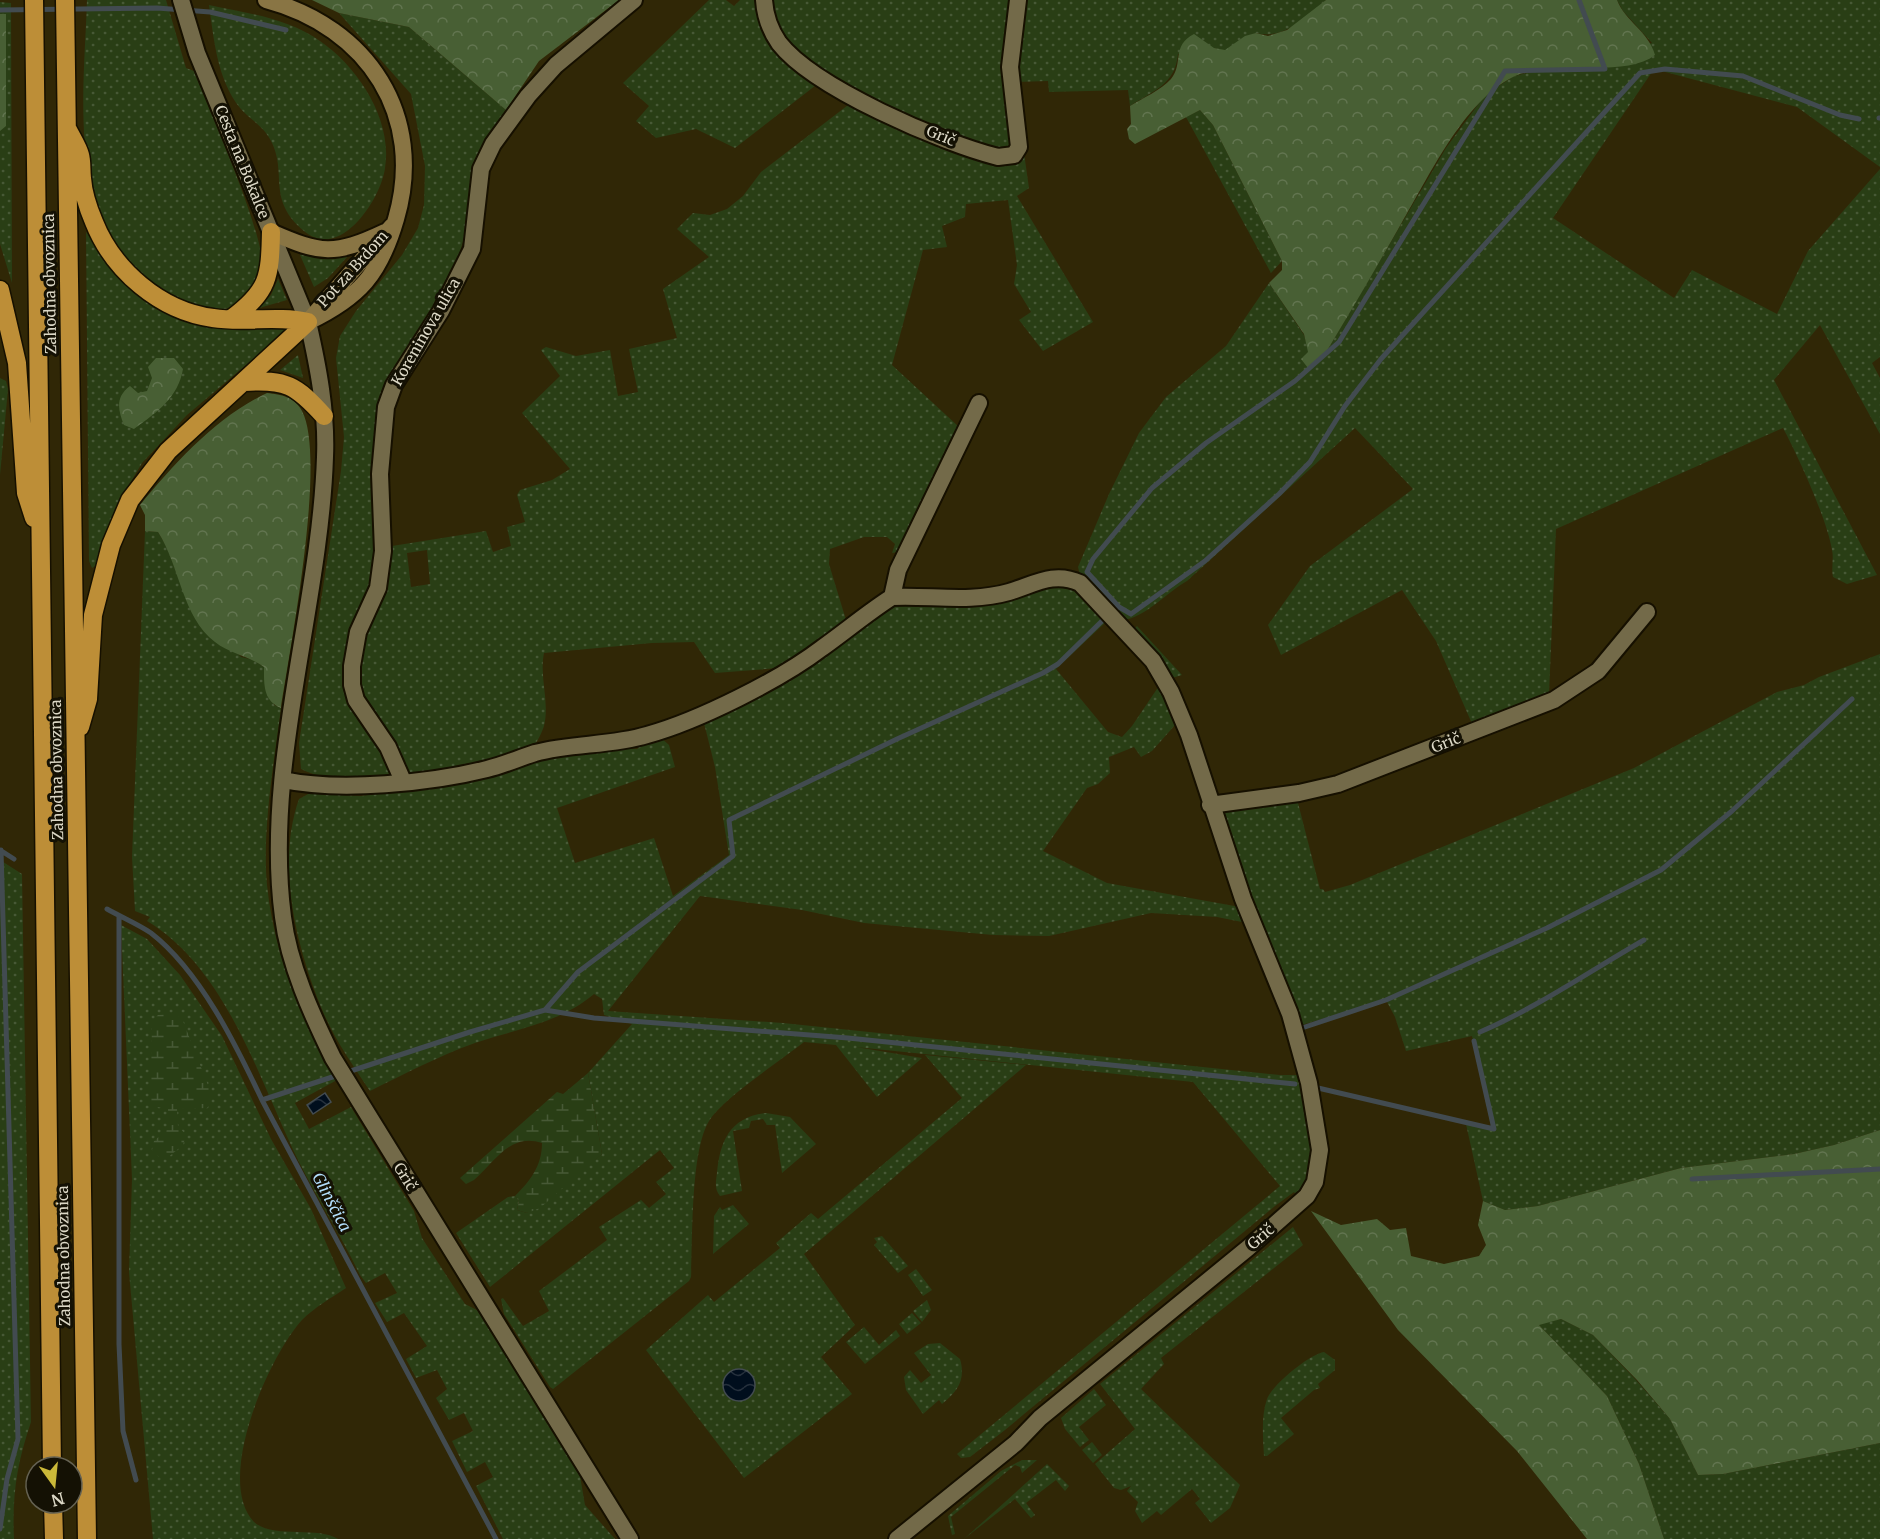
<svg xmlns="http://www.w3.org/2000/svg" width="1880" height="1539" font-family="Merriweather,serif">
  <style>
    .grass { fill: url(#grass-dots); fill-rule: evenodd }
    .forest { fill: url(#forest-crowns) }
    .wetland { fill: url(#wetland-marsh) }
    .water { fill: url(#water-waves); stroke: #424b50; stroke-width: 1.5 }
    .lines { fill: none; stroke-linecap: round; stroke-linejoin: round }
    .stream { stroke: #424b50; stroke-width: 5 }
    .minor-casing { stroke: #161000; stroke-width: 20 }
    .tertiary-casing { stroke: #161000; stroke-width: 20 }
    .secondary-casing { stroke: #161000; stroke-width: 20 }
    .motorway-casing { stroke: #161000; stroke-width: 21 }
    .minor { stroke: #736a49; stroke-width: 16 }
    .tertiary { stroke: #736a49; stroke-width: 16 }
    .secondary { stroke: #897544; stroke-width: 16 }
    .motorway { stroke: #bd8e37; stroke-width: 18 }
    .labels { text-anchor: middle; stroke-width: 6; stroke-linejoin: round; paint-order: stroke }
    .street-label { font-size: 15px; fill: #dcd8c6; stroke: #141104 }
    .water-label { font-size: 16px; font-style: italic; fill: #b1dcfa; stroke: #141104 }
  </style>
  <defs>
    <pattern id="grass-dots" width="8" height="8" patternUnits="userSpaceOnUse" patternTransform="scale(1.5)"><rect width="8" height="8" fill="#293e15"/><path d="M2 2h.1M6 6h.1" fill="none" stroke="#475936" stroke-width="1.8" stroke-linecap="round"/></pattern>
    <pattern id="forest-crowns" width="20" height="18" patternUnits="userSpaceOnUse" patternTransform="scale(1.5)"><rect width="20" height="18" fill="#485f34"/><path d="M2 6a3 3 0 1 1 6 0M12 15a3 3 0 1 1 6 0" fill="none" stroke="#627550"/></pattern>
    <pattern id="wetland-marsh" width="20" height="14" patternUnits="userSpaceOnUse" patternTransform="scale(1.5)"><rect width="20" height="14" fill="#293e15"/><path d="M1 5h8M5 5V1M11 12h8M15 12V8" fill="none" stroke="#475936"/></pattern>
    <pattern id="water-waves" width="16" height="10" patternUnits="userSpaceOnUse" patternTransform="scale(1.5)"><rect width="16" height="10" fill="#000e1d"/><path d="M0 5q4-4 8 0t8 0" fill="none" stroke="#25303c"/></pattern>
  </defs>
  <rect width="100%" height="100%" fill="#302706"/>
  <!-- grass -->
  <path class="grass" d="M 87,0 L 166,0 L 186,68 L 194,71 C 207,105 271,246 262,275 C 258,285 243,298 236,307 C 210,313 189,305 166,293 C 63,236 84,98 87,0 Z
    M 709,0 L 726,0 L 734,6 L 740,0 L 759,0 L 763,20 L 820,82 L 735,148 L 696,129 L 656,138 L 636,121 L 649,106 L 623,83 Z
    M 769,0 L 1014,0 L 1010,145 L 1006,150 L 991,151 C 933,126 822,89 783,38 C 775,27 773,13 769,0 Z
    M 1023,0 L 1326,0 C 1306,17 1284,40 1256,33 L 1225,51 L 1214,48 L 1178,54 C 1175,85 1154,90 1130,106 L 1128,90 L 1049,92 L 1048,81 L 1014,82 Z
    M 1617,0 L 1880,0 L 1880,167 L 1797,107 L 1654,69 L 1553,218 L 1674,298 L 1692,270 L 1777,314 L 1808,251 L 1880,169 L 1880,357 L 1872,363 L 1880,378 L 1880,434 L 1820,325 L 1774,380 L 1877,575 L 1847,584 L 1833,577 C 1831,568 1834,559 1832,550 C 1827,519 1798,456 1783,428 L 1556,529 L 1549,694 L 1473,726 L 1436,641 L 1402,590 L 1281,655 L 1268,625 L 1310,566 L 1413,489 L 1355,428 L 1187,581 C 1167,592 1145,618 1123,620 L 1080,575 L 1078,567 L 1109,494 L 1139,433 L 1166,397 L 1226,346 L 1269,283 L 1304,335 L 1313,365 L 1325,354 L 1446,148 L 1485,95 L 1514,76 L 1544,69 L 1576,67 L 1652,43 L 1623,11 Z
    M 0,2 L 11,3 L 12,283 L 0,244 Z
    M 209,5 C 246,13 288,18 320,41 C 358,67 393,120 385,168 C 381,199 340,262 304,231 C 266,199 288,174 271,141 C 264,126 250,120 240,108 C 217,79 214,40 209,5 Z
    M 339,13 L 409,27 L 506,110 L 475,160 L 467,229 L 455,267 L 434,311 L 399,363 L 372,586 L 345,666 L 391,768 L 387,778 C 359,779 326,782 301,769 L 299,743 L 341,471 L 344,437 L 336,358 L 340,336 L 356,311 L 402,255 L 418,228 L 424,205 L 425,166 L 411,94 Z
    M 852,102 L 986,158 L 1024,153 L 1029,188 L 1017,196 L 1093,322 L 1043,351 L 1019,320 L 1031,312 L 1014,284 L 1017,265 L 1008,200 L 966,204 L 965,217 L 942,226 L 947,247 L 923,250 L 892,365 L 959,427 L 904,551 L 892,553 L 895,544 L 887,537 L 864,537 L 830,549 L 829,564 L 846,620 L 811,651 L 779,668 L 715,673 L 694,642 L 652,643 L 544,653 C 539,677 550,702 544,726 C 542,732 537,743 533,746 C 509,765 437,775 408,773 L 360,695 L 360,644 L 392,546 L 486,531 L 493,552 L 511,546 L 507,527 L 525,522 L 517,495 L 520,490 L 552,480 L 570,469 L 522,413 L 560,376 L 541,350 L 546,347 L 576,356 L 610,350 L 618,396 L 638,392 L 629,349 L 677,338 L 663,289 L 709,257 L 677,229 L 693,213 L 710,215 L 727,209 L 743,196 L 761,172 ZM 427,550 L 430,584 L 411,587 L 407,553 Z
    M 1200,110 L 1213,125 L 1282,261 L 1271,273 L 1186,117 Z
    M 86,232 L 108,261 L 136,291 L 285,328 L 286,331 L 187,415 L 142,463 L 116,507 L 97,565 L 92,568 L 89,561 Z
    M 302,253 L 319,257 L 349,255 L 328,278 L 314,287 L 300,255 Z
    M 278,279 L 287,300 L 259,308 L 271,295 Z
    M 298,355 L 303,378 L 280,370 Z
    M 0,378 L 6,381 L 8,389 L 0,475 Z
    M 145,531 L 158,532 L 167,547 L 187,600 L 241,657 L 254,660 L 264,667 L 274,705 L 281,708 C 274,762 262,830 267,885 C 274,954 301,1022 337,1080 L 295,1103 L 309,1129 L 351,1107 L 414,1211 L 422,1238 L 465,1304 L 477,1310 L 575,1465 L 580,1476 L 585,1505 L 615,1539 L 503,1539 L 476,1486 L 493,1477 L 485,1462 L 467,1472 L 452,1441 L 473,1431 L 464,1413 L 449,1420 L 436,1398 L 447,1389 L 437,1370 L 416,1378 L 406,1359 L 427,1346 L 404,1313 L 387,1322 L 375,1303 L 397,1293 L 385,1273 L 366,1283 L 360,1275 C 342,1237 318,1200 299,1162 C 259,1081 228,970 147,921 L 150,917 L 135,911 L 132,857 Z
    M 1053,582 L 1072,585 L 1107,621 L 1056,669 L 1108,732 L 1122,737 L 1132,726 L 1161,683 L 1176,724 L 1152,751 L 1141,757 L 1134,747 L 1109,757 L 1110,773 L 1098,784 L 1087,788 L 1043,851 L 1107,883 L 1240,907 L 1247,923 L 1217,917 L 1151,913 L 1049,936 L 993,935 L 864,923 L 802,910 L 700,896 L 608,1011 L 783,1023 L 1280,1075 L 1301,1075 C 1308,1113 1327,1164 1297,1196 L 1294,1192 L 1275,1206 L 1005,1430 L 970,1457 L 961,1458 L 957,1454 L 1280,1186 L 1193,1082 L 856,1047 L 922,1058 L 877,1097 L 836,1045 L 804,1042 C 780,1061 728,1095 711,1118 C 690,1146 693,1239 691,1277 L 689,1281 L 553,1389 L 550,1387 L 504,1314 L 501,1299 L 503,1298 L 523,1326 L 549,1311 L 539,1291 L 607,1240 L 599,1227 L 641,1200 L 649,1208 L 666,1194 L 656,1182 L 674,1168 L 660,1150 L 490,1287 L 456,1233 L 508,1197 L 515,1196 L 519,1201 L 517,1210 L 527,1213 L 602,1154 L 588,1073 L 632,1024 L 604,1015 L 602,999 L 594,994 C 560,1023 516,1029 475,1043 C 439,1056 404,1074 370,1091 C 352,1064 333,1037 321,1007 C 296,945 276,864 299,799 L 310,793 L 361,796 L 410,789 L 476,779 L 566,754 L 616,748 L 637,749 L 646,740 L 660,737 L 669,745 L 675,767 L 557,808 L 575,863 L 654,838 L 673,896 L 729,855 L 715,767 L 703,719 L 898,603 Z
    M 1137,626 L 1182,675 L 1172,678 L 1132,631 Z
    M 1880,654 L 1880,1130 L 1834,1145 L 1794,1154 L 1681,1168 L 1538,1206 L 1505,1210 L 1483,1201 L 1466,1124 L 1491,1126 L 1472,1036 L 1406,1051 L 1395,1017 L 1386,1000 L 1298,1026 L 1250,905 L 1222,814 L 1224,810 L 1297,799 L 1320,889 L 1323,889 L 1325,892 L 1350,885 L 1634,768 L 1777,692 L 1804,685 L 1819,677 Z
    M 0,860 L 22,874 L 31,1422 C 17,1463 12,1495 14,1539 L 0,1539 Z
    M 121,925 L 147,939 L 180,975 L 222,1036 L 271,1139 L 311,1209 L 346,1288 C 331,1298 315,1307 302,1320 C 269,1356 214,1480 254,1522 C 273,1539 318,1526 338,1539 L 153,1539 L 129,1272 L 132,1179 Z
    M 925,1055 L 1026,1065 L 804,1254 L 855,1325 L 821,1357 L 852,1394 L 744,1478 L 646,1350 L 708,1295 L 714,1302 L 780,1248 L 776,1243 L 811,1213 L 818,1219 L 962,1098 Z
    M 766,1113 L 790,1117 L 816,1144 L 782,1173 L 775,1125 L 767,1125 L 763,1119 L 751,1121 L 749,1128 L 733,1131 L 742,1191 L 720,1196 C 714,1189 716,1181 717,1173 C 720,1141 730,1117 766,1113 Z
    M 733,1205 L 749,1224 L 713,1254 L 714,1216 L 720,1207 L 722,1210 Z
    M 1293,1227 L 1303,1245 L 1161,1358 L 1164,1364 L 1141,1389 L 1240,1485 L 1230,1508 L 1211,1523 L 1195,1503 L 1200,1499 L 1192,1489 L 1161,1515 L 1157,1511 L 1142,1523 L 1135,1511 L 1138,1502 L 1127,1491 L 1131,1486 L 1121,1490 L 1114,1488 L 1095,1464 L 1135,1429 L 1100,1384 Z
    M 882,1236 L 908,1266 L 898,1273 L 874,1245 L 877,1242 L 874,1238 Z
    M 916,1269 L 932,1290 L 923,1296 L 908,1275 Z
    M 927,1300 L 931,1310 L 922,1322 L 913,1311 Z
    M 912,1313 L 921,1323 L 907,1334 L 899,1324 Z
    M 1561,1319 L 1593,1335 L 1636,1380 L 1670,1419 L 1698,1475 L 1723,1474 L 1880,1443 L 1880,1539 L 1664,1539 L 1639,1464 L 1607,1396 L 1538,1324 Z
    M 864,1327 L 879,1345 L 896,1330 L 900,1336 L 865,1364 L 846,1342 Z
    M 940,1343 L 960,1359 C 966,1379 958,1391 942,1404 L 939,1400 L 923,1414 L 906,1390 L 904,1377 L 910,1370 L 921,1383 L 931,1375 L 914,1353 L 928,1344 Z
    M 1324,1352 L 1335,1360 L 1335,1370 L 1318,1384 L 1320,1388 L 1314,1390 L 1281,1418 L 1294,1434 L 1267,1456 L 1264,1456 C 1263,1438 1261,1416 1267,1399 C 1272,1385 1310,1354 1324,1352 Z
    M 1094,1389 L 1106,1405 L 1079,1427 L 1089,1440 L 1080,1447 L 1065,1429 L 1061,1418 Z
    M 1092,1442 L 1102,1455 L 1093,1463 L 1082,1450 Z
    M 1022,1460 L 1037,1460 L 1022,1473 L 1020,1467 L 1015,1465 L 951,1517 L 955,1534 L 952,1535 L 948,1516 L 1001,1471 Z
    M 1047,1464 L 1069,1486 L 1065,1491 L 1056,1480 L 1026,1503 L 1035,1515 L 1031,1518 L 1015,1499 L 964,1539 Z"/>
  <!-- forest -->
  <path class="forest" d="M 312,0 L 619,0 L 539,61 L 506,110 L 409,27 L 339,13 Z
    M 1326,0 L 1617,0 C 1625,21 1649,32 1655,55 C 1625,79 1550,58 1513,77 C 1463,102 1429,177 1401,224 C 1376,268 1351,311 1325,354 L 1308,368 L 1301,359 L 1308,352 L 1304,334 L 1269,283 L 1282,270 L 1282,261 L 1213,125 L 1200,110 L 1135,144 L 1129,139 L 1127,129 L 1131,124 L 1130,106 C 1143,98 1161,90 1171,79 C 1184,63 1171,46 1194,34 L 1214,48 L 1225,50 L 1245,36 L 1256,33 L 1268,36 L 1287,30 Z
    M 0,14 L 6,14 L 6,126 L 0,131 Z
    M 156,358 L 174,358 L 183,369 C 178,398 157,412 134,429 L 124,425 C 118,410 115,397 130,386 L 138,393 L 147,391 L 152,378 L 148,367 Z
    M 267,393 C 281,395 294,396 302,411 C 327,459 290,648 281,708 C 263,701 264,684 264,667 C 249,656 230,654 215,642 C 182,617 180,566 158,532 L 145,531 L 145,515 L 140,505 C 175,463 216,417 267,393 Z
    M 1880,1130 L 1880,1443 L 1723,1474 L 1698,1475 L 1670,1419 L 1637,1380 L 1593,1335 L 1561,1319 L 1539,1325 L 1607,1396 L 1639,1464 L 1664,1539 L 1587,1539 L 1517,1451 L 1398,1330 L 1311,1211 L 1341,1225 L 1377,1219 L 1390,1230 L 1406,1228 L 1411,1256 L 1444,1264 L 1479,1256 L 1486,1245 L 1478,1225 L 1483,1201 L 1505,1210 L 1538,1206 L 1681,1168 L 1794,1154 L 1834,1145 Z"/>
  <!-- wetland -->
  <path class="wetland" d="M 176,1013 L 183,1021 L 211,1093 L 211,1103 L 207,1108 L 177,1109 L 178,1126 L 186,1135 L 183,1145 L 166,1159 L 160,1158 L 152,1150 L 154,1141 L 169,1128 L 168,1109 L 152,1106 L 150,1096 L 152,1021 L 158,1015 Z
    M 588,1073 L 602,1154 L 540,1208 L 527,1213 L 517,1210 L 519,1201 L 515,1196 C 530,1181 542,1166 542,1143 C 510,1132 495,1162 474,1180 L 466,1184 L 460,1178 L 557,1092 L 563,1094 Z"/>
  <!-- water -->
  <path class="water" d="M 325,1093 L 331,1102 L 313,1114 L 307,1105 Z
    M723 1385a16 16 0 1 1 32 0a16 16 0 1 1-32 0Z"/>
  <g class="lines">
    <!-- stream -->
    <path class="stream" d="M 0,10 L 157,8 L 210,12 L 286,30
      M 1879,118 L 1880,118
      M 1119,607 L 1131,614 L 1205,561 L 1279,494 L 1310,462 L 1345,406 L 1381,359 L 1640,73 L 1665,69 L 1743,76 L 1840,115 L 1859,119
      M 1117,608 L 1119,607 L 1087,572 L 1093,559 L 1152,488 L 1206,443 L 1295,381 L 1339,342 L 1505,71 L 1605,69 L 1579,0
      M 0,850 L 14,859
      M 107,909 C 121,917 138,924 151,933 C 200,971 236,1045 262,1100 L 496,1539
      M 119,916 L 119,1344 L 123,1431 L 136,1480
      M 545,1010 L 594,1018 L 848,1038 L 1295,1084
      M 1302,1028 L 1386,1000 L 1547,928 L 1661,870 L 1732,811 L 1852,699
      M 1480,1032 C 1538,1007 1590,971 1644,940
      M 1318,1088 L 1494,1129 L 1474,1041
      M 262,1100 L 470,1032 L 545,1010 L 578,972 L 733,856 L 729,820 L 897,739 L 1043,673 L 1058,664 L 1103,620
      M 1692,1179 L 1880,1169
      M 0,1529 L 7,1479 L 18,1439 L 1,850"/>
    <defs>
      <path id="minor" d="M 764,0 C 765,16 770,30 779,43 C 814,88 942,143 998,157 L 1014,155 L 1019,147 L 1010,67 L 1018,0
        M 308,322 C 318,366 327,412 325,457 C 320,608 263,767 283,917 C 289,965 312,1015 333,1058 L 630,1539
        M 892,597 C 930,595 971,603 1009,592 C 1035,584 1054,571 1080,583 L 1153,661 L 1171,692 L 1189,735 L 1243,899 L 1290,1014 L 1309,1083 L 1320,1150 L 1315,1182 L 1307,1196 L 1248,1248 L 1040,1418 L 1016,1443 L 897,1539
        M 283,780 C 340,792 431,783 487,769 C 504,765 519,758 535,753 C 572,743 611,746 647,735 C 698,721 780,680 822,648 C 846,631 867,613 892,597 L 898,570 L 979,403
        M 403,781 L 388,747 L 356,700 L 352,685 L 352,666 L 358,632 L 378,588 L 383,551 L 380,474 L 386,407 L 394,385 L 441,311 L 472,249 L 481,169 L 493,144 L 528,96 L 556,65 L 634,0
        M 1210,805 L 1299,793 L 1338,784 L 1554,700 L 1598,671 L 1647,612"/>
      <path id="tertiary" d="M 181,0 L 197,53 L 308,322"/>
      <path id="secondary" d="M 266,0 C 368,27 426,116 396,219 C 380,274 360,297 308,322
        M 271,232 C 321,254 334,256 385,232
        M 310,319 L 392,226"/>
      <path id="motorway" d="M 34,0 L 52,1467
        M 65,0 L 87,1539
        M 68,130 C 72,138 78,147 80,155 C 82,162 81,170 82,178 C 83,193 88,208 94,222 C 113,270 160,311 213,318 C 245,323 276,315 308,322
        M 0,290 L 17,363 L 26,493 L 34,518
        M 231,319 C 269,291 270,277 271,232
        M 244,382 C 286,379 296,385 324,416
        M 80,727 L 88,699 L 93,615 L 111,545 L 130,500 L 168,451 L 308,322
        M 53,1503 L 54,1539"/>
    </defs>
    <!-- minor casing -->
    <use href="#minor" class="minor-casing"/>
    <!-- tertiary casing -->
    <use href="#tertiary" class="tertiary-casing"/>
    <!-- secondary casing -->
    <use href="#secondary" class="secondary-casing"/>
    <!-- motorway casing -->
    <use href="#motorway" class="motorway-casing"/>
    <!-- minor -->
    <use href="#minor" class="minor"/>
    <!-- tertiary -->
    <use href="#tertiary" class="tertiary"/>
    <!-- secondary -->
    <use href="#secondary" class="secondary"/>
    <!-- motorway -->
    <use href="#motorway" class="motorway"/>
  </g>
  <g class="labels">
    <!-- street labels -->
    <g class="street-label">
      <text transform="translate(941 136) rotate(23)" y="5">Grič</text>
      <text transform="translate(242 162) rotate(68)" y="5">Cesta na Bokalce</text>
      <text transform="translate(353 269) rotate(-48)" y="5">Pot za Brdom</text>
      <text transform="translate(50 284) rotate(-91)" y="5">Zahodna obvoznica</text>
      <text transform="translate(426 332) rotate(-60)" y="5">Koreninova ulica</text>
      <text transform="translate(1446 743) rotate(-22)" y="5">Grič</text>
      <text transform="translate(57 770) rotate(-91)" y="5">Zahodna obvoznica</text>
      <text transform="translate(405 1177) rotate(58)" y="5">Grič</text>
      <text transform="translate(1261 1237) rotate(-41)" y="5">Grič</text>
      <text transform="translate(64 1256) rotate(-91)" y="5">Zahodna obvoznica</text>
    </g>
    <!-- water labels -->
    <g class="water-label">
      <text transform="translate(332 1202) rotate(62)" y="6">Glinščica</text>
    </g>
  </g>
  <!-- north arrow -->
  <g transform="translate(54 1485) rotate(165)"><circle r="28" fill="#141104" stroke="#646152" stroke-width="1.5"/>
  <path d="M0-4.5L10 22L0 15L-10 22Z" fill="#cbb939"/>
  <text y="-9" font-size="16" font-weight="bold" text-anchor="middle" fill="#dcd8c6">N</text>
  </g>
</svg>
